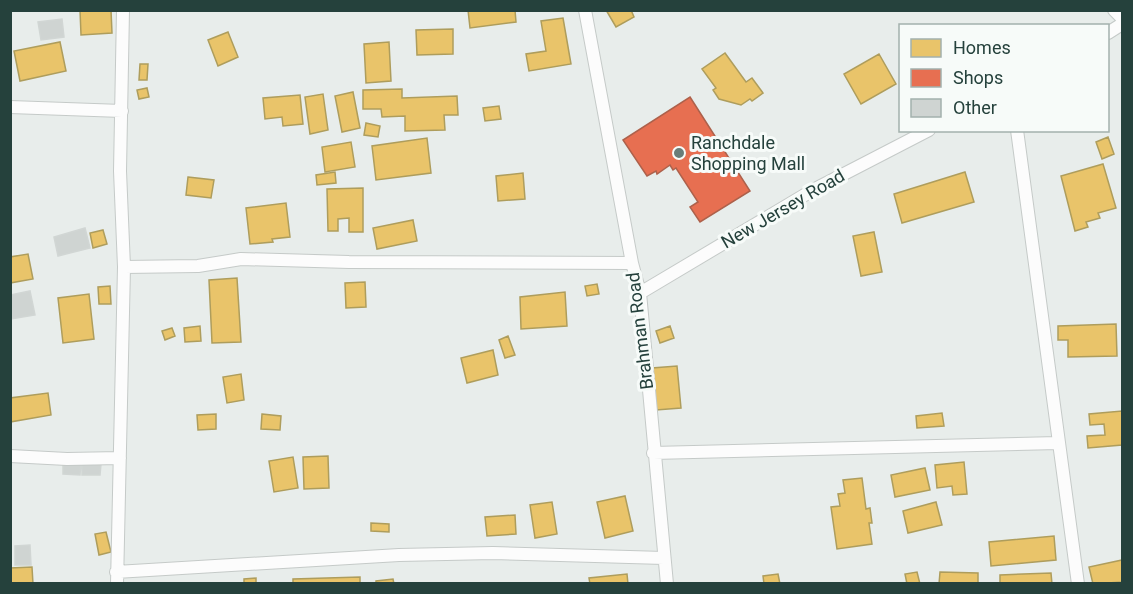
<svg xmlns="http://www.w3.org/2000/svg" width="1133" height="594" font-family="Roboto,sans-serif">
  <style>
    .homes { fill: #e9c46a; stroke: #ae9d5c; stroke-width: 1.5 }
    .shops { fill: #e76f51; stroke: #ad614b; stroke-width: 1.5 }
    .building { fill: #cfd4d2; stroke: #d1d6d4; stroke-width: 1.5 }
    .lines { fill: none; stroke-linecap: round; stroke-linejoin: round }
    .street-casing { stroke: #c5cac8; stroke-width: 14 }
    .street { stroke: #fcfcfc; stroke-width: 12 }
    .poi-dot { fill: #697d79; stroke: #f7fbf9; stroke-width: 2 }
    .labels { text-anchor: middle; stroke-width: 6; stroke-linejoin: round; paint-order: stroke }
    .poi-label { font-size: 18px; fill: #25413c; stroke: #f7fbf9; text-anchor: start }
    .street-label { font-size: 18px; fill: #25413c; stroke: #f7fbf9 }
  </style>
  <rect width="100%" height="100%" fill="#e8edeb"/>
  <!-- homes -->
  <path class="homes" d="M 80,10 L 111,10 L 112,33 L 81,35 Z
    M 468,10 L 515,10 L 516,22 L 470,28 Z
    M 606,10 L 631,10 L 634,17 L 616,27 Z
    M 563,18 L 571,64 L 529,71 L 526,54 L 546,51 L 541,21 Z
    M 453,29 L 453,54 L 417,55 L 416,30 Z
    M 228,32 L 238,57 L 218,66 L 208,40 Z
    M 60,42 L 66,71 L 20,81 L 14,51 Z
    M 389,42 L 391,81 L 366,83 L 364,44 Z
    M 725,53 L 746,82 L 752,78 L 763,93 L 752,101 L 750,99 L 741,105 L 719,99 L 713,90 L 716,88 L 702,69 Z
    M 879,54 L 896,84 L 861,104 L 844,74 Z
    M 140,64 L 148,64 L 147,80 L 139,80 Z
    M 147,88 L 149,97 L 139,99 L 137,90 Z
    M 402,89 L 402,98 L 457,96 L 458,115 L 444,115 L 445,130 L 405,131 L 405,116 L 382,117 L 381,109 L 363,109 L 363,90 Z
    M 353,92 L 360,128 L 342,132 L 335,96 Z
    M 323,94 L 328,130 L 310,134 L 305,97 Z
    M 300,95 L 303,124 L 283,126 L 282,117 L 265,119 L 263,98 Z
    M 499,106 L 501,119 L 485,121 L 483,108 Z
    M 366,123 L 380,126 L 378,137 L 364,135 Z
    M 1108,137 L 1114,154 L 1102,159 L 1096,142 Z
    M 427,138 L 431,173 L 376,180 L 372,146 Z
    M 351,142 L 355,167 L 325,172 L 322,147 Z
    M 1103,164 L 1116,208 L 1098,213 L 1100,218 L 1086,222 L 1088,227 L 1075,231 L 1061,176 Z
    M 335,172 L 336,183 L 317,185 L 316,175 Z
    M 965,172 L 974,202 L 902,223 L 894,194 Z
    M 523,173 L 525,199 L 498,201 L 496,176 Z
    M 188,177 L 214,180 L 211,198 L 186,195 Z
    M 363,188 L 363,232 L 349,232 L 349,218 L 338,219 L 338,231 L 328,231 L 327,189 Z
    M 286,203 L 290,237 L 272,239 L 273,242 L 250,244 L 246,208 Z
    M 413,220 L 417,241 L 377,249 L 373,228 Z
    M 103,230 L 107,244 L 93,248 L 90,233 Z
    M 874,232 L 882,272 L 861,276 L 853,236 Z
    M 28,254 L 33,279 L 10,283 L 10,257 Z
    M 237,278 L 241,342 L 212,343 L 209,280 Z
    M 365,282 L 366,307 L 346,308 L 345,283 Z
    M 597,284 L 599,294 L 587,296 L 585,286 Z
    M 110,286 L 111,304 L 99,304 L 98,287 Z
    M 565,292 L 567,326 L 521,329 L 520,297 Z
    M 89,294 L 94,339 L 63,343 L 58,298 Z
    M 1116,324 L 1117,356 L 1068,357 L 1068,340 L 1058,340 L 1058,326 Z
    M 200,326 L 201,341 L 185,342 L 184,328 Z
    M 670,326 L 674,338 L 660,343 L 656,331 Z
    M 172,328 L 175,336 L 165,340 L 162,331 Z
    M 508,336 L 515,355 L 505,358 L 499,340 Z
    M 493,350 L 498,375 L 467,383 L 461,358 Z
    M 677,366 L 681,408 L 656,410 L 652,368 Z
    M 241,374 L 244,400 L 227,403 L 223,377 Z
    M 48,393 L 51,415 L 10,422 L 10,398 Z
    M 1122,411 L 1122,445 L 1088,448 L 1087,436 L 1105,435 L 1104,424 L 1090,425 L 1089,414 Z
    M 942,413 L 944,426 L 917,428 L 916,416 Z
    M 216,414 L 216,429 L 198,430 L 197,415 Z
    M 262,414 L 281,416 L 280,430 L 261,429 Z
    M 328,456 L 329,488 L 304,489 L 303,457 Z
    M 293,457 L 298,488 L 274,492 L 269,461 Z
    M 964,462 L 967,494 L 953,495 L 952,486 L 937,488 L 935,465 Z
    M 925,468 L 930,490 L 895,497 L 891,475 Z
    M 862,478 L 866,509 L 870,508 L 872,523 L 869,523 L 872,544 L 837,549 L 831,507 L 840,506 L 838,494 L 845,493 L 843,480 Z
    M 625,496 L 633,531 L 605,538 L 597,502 Z
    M 552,502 L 557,534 L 535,538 L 530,505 Z
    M 936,502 L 942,525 L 908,533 L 903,511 Z
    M 515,515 L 516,534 L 487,536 L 485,517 Z
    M 371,523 L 389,524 L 389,532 L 371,531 Z
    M 106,532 L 111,552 L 99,555 L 95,534 Z
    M 1054,536 L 1056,560 L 991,566 L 989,542 Z
    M 1122,560 L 1122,582 L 1093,584 L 1089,567 Z
    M 32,567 L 33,584 L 10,584 L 10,568 Z
    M 917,572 L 920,584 L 907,584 L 905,574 Z
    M 940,572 L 978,573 L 978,584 L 939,584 Z
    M 1051,573 L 1052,584 L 1000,584 L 1000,575 Z
    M 627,574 L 628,584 L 590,584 L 589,578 Z
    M 778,574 L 780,584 L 764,584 L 763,576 Z
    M 360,577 L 360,584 L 293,584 L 293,579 Z
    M 256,578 L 256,584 L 244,584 L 244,579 Z
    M 393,579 L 394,584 L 376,584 L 376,581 Z"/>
  <!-- shops -->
  <path class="shops" d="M 690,97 L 750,191 L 700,222 L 690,207 L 698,202 L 676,168 L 673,170 L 670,165 L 657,174 L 656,171 L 647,176 L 623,140 Z"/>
  <!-- building -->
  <path class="building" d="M 62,19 L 64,37 L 41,40 L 38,22 Z
    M 85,228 L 90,248 L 58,256 L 54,237 Z
    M 30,291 L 35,315 L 10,319 L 10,295 Z
    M 63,461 L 81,462 L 80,475 L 63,474 Z
    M 82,463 L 101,464 L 100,475 L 82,475 Z
    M 30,545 L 31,565 L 15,565 L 15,546 Z"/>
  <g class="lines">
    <defs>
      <path id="street" d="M 585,10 L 632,263 L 640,293 L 667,584
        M 1114,10 L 1122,18
        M 1108,33 L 1122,24
        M 10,107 L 122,111
        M 1017,130 L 1078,584
        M 124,267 L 198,266 L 241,259 L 349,262 L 632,263
        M 640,293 L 813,190 L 929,130
        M 653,453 L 1058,443
        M 10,456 L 67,459 L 120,458
        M 116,572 L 399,555 L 493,553 L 664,558
        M 117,584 L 124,267 L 120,171 L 123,10"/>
    </defs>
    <!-- street casing -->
    <use href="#street" class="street-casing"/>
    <!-- street -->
    <use href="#street" class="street"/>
  </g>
  <!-- markers -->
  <circle class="poi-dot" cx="679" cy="153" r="6"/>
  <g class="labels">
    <!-- poi labels -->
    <g class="poi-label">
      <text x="691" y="149">Ranchdale<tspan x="691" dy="21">Shopping Mall</tspan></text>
    </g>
    <!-- street labels -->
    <g class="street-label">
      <text transform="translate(783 209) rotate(-30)" y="6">New Jersey Road</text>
      <text transform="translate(640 331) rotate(-97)" y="6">Brahman Road</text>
    </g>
  </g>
  <!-- border -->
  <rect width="1133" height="594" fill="none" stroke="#25413c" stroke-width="24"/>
  <!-- legend -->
  <rect x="899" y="24" width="210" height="108" fill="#f7fbf9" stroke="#a3b1ad" stroke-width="1.5"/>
  <rect x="911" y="39" width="30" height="18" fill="#e9c46a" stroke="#a3b1ad" stroke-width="1.5"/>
  <text x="953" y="54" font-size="18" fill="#25413c">Homes</text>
  <rect x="911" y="69" width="30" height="18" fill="#e76f51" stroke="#a3b1ad" stroke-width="1.5"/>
  <text x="953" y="84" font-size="18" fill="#25413c">Shops</text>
  <rect x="911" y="99" width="30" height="18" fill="#cfd4d2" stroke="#a3b1ad" stroke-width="1.5"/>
  <text x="953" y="114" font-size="18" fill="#25413c">Other</text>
</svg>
